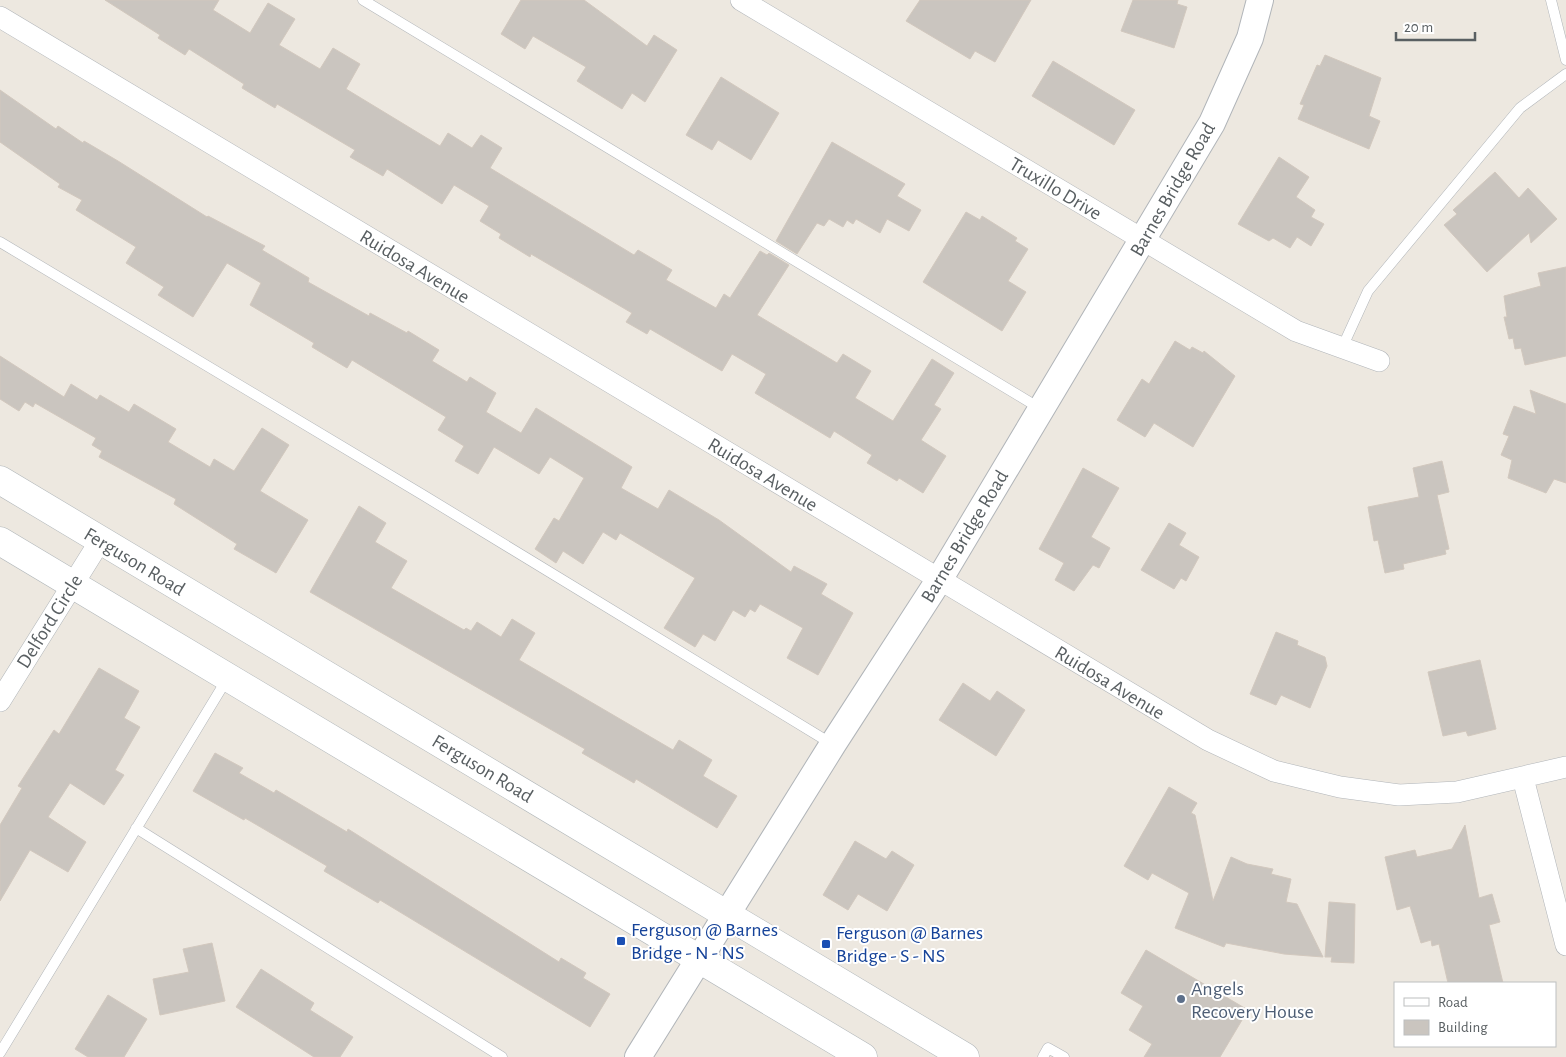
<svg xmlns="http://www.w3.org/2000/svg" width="1566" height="1057" font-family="'Alegreya Sans',sans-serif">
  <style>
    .building { fill: #cac5bf; stroke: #d2c8be }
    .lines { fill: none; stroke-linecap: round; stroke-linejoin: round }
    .service-casing { stroke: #b1b5b9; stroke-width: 11 }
    .minor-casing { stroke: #b1b5b9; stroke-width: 22 }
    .tertiary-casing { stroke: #b1b5b9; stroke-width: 28 }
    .secondary-casing { stroke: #b0b6b9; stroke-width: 29 }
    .service { stroke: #fff; stroke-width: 10 }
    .minor { stroke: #fff; stroke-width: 21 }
    .tertiary { stroke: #fff; stroke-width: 26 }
    .secondary { stroke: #fff; stroke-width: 28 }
    .transit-dot { fill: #1a4fb4; stroke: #fff; stroke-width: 2 }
    .service-dot { fill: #5c6f8a; stroke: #fff; stroke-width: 2 }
    .labels { text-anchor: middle; stroke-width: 4; stroke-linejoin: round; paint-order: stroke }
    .street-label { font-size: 20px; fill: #595f62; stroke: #fff }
    .transit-label { font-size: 20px; fill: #164399; stroke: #fff; text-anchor: start }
    .service-label { font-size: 20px; fill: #4e5e75; stroke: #fff; text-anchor: start }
  </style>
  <rect width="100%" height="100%" fill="#ede8e0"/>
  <!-- building -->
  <path class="building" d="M 105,0 L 219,0 L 213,10 L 250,33 L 268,3 L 295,19 L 279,45 L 320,69 L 333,48 L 360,64 L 346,89 L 440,146 L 448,133 L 472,148 L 481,135 L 502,148 L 490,168 L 634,255 L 638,250 L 672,270 L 666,280 L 716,308 L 724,294 L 730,298 L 760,251 L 767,255 L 769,253 L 789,265 L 757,315 L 837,363 L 843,354 L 871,371 L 855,398 L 893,421 L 932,359 L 954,373 L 934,405 L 941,409 L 921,440 L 946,456 L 923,493 L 899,478 L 897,481 L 867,463 L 872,455 L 834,431 L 830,438 L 755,393 L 766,374 L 732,354 L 722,371 L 650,329 L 647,334 L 626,322 L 632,313 L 531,254 L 530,257 L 499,238 L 501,234 L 480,221 L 489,206 L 454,185 L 442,204 L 387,169 L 383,176 L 350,157 L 355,150 L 277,104 L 275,108 L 242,88 L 244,84 L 189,49 L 185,55 L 158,38 L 160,35 Z
    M 521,0 L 584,0 L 647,46 L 654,35 L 677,50 L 645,102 L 632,93 L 622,109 L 577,81 L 586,67 L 533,36 L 525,49 L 501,34 Z
    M 920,0 L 1031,0 L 995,62 L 975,51 L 970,59 L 906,21 Z
    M 1133,0 L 1178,0 L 1177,4 L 1187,7 L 1174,48 L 1121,31 Z
    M 1325,55 L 1381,78 L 1369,116 L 1380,121 L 1369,149 L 1298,119 L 1304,105 L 1300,104 L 1317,65 L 1320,66 Z
    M 1053,61 L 1135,110 L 1114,145 L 1032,96 Z
    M 721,77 L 779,113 L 751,160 L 718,140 L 712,150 L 686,135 Z
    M 0,90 L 56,129 L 58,126 L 83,143 L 84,141 L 118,161 L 207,217 L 208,216 L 265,246 L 262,250 L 309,278 L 308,282 L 369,316 L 370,313 L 407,333 L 408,331 L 439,350 L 432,361 L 467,382 L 470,377 L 496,393 L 486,412 L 521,433 L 536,408 L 632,467 L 621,488 L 658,509 L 669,490 L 719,520 L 791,572 L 794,566 L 827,584 L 821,594 L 853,613 L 818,675 L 787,658 L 803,628 L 760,604 L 755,612 L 750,609 L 745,617 L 733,610 L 715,641 L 703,634 L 695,647 L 664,628 L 695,578 L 620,533 L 616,540 L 603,532 L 583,564 L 563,551 L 556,563 L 535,549 L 554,518 L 559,521 L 584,478 L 550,457 L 539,474 L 494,447 L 478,474 L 455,461 L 464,446 L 438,430 L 446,417 L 352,360 L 347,368 L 312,347 L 314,343 L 250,305 L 261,283 L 227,263 L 193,317 L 158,295 L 164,287 L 126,263 L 136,247 L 76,210 L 82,200 L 58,187 L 60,184 L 0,142 Z
    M 832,142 L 905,184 L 897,196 L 921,210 L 909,231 L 887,219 L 880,233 L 856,219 L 853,224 L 847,220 L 843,227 L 829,219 L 824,226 L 817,223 L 797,254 L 776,241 Z
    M 1279,157 L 1309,177 L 1296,197 L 1315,210 L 1311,217 L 1324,224 L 1311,246 L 1297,237 L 1290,248 L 1273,238 L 1269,241 L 1238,224 Z
    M 1495,172 L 1519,198 L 1528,188 L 1557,219 L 1531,243 L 1529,233 L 1487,272 L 1444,225 L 1457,214 L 1453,210 Z
    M 966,212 L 980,220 L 982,216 L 1017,238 L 1015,241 L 1028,249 L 1008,281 L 1026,292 L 1002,331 L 923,282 Z
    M 1566,267 L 1566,356 L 1525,365 L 1521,348 L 1515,349 L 1513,338 L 1509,339 L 1504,317 L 1507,317 L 1504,296 L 1541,286 L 1538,273 Z
    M 1175,341 L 1190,350 L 1192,347 L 1203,353 L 1204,351 L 1235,376 L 1193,447 L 1154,423 L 1145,437 L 1117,420 L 1142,379 L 1149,384 Z
    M 0,356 L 64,397 L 71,384 L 97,400 L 100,395 L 129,412 L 134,404 L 176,429 L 168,442 L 210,467 L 214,459 L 234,471 L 262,428 L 289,445 L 260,491 L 308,520 L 276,573 L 234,549 L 237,544 L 174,504 L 176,499 L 99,457 L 102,451 L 92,445 L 96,438 L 35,403 L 33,407 L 25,402 L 19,411 L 0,399 Z
    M 1530,390 L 1566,404 L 1566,483 L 1554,479 L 1546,493 L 1508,478 L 1512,460 L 1501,455 L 1509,436 L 1503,434 L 1514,406 L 1536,414 Z
    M 1442,461 L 1449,492 L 1437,495 L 1449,549 L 1445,550 L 1446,554 L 1403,564 L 1404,569 L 1385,573 L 1378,540 L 1374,541 L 1368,507 L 1419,497 L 1413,468 Z
    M 1083,468 L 1119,488 L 1091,537 L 1110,548 L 1099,568 L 1093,565 L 1074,591 L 1055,580 L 1064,563 L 1039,549 Z
    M 359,506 L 386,523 L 375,542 L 407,561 L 391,588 L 464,630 L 466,628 L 471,631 L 477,622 L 501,637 L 512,619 L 535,633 L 519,660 L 673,750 L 679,740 L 712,760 L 703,776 L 737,796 L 717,828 L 636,779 L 634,783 L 582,753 L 585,749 L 310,592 Z
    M 1169,523 L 1186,533 L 1179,545 L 1199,557 L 1186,581 L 1181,578 L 1174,589 L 1141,570 Z
    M 1276,632 L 1298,641 L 1297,645 L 1325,657 L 1327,666 L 1310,708 L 1281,695 L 1276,705 L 1250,694 Z
    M 1480,660 L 1496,729 L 1468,736 L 1466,731 L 1443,736 L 1428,672 Z
    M 99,668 L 139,691 L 124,718 L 140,727 L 115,770 L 124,775 L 104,805 L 70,783 L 48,817 L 86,842 L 68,872 L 30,850 L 0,901 L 0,825 L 22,788 L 18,786 L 54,730 L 59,734 Z
    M 963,683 L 990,701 L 997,691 L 1025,710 L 996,756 L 939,720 Z
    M 215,753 L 243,768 L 239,773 L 274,793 L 276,790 L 347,832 L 348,829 L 559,962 L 561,958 L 586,973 L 583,978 L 610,994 L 590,1027 L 380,900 L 378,903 L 324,871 L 327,866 L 245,818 L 244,820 L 193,791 Z
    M 1169,787 L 1197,803 L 1191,813 L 1195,815 L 1213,901 L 1231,857 L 1247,864 L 1273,869 L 1271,874 L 1291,879 L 1286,902 L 1297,904 L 1323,957 L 1284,954 L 1226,943 L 1224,947 L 1175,928 L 1189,893 L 1152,873 L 1148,880 L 1124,866 Z
    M 1465,825 L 1479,898 L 1492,894 L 1500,922 L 1489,925 L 1503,983 L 1448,983 L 1439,944 L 1432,946 L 1431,940 L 1421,943 L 1410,906 L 1397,910 L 1385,857 L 1415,850 L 1417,857 L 1452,849 Z
    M 855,841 L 886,859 L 892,851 L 914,865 L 887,911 L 858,894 L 848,910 L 823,895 Z
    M 1329,902 L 1355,904 L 1354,963 L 1331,962 L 1332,957 L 1325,957 Z
    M 212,943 L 225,1001 L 160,1015 L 153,979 L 189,972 L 183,949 Z
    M 1146,950 L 1248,1010 L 1220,1057 L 1144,1057 L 1152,1044 L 1129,1030 L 1143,1006 L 1121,993 Z
    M 261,969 L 314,1003 L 310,1010 L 353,1037 L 340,1057 L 314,1057 L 236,1007 Z
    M 108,995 L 147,1019 L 124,1057 L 88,1057 L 75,1049 Z"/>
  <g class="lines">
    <defs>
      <path id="service" d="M 363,0 L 1041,409
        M 1551,0 L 1566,60
        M 0,242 L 423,495 L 832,744
        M 1342,348 L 1368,291 L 1520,108 L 1566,74
        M 136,828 L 502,1057
        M 0,1053 L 227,679
        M 1043,1057 L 1048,1048 L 1064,1057"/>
      <path id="minor" d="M 741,0 L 1296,331 L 1379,361
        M 0,17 L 1208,740 L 1274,771 L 1340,787 L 1399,795 L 1457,792 L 1566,767
        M 0,701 L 100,541
        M 1523,778 L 1566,945"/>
      <path id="tertiary" d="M 638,1057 L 833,744 L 939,580 L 1212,123 L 1250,38 L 1260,0"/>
      <path id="secondary" d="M 0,480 L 965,1057
        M 0,541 L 863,1057"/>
    </defs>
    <!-- service casing -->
    <use href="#service" class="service-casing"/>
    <!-- minor casing -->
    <use href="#minor" class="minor-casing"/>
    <!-- tertiary casing -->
    <use href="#tertiary" class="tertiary-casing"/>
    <!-- secondary casing -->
    <use href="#secondary" class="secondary-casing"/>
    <!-- service -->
    <use href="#service" class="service"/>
    <!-- minor -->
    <use href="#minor" class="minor"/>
    <!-- tertiary -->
    <use href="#tertiary" class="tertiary"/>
    <!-- secondary -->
    <use href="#secondary" class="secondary"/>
  </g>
  <!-- markers -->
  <g class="transit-dot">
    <rect x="616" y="936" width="10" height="10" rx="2.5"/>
    <rect x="821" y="939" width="10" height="10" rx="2.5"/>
  </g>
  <circle class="service-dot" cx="1181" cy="999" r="5"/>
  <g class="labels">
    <!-- street labels -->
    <g class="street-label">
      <text transform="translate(1056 188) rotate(31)" y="7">Truxillo Drive</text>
      <text transform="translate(1172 189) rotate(-60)" y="7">Barnes Bridge Road</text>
      <text transform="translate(415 266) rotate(31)" y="7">Ruidosa Avenue</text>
      <text transform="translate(763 474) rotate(31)" y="7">Ruidosa Avenue</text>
      <text transform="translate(964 536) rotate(-59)" y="7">Barnes Bridge Road</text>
      <text transform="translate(135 561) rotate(31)" y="7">Ferguson Road</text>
      <text transform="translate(49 621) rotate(-58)" y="7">Delford Circle</text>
      <text transform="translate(1110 682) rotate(31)" y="7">Ruidosa Avenue</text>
      <text transform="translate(483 768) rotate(31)" y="7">Ferguson Road</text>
    </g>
    <!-- transit labels -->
    <g class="transit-label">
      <text x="631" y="936">Ferguson @ Barnes<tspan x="631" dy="23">Bridge - N - NS</tspan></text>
      <text x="836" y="939">Ferguson @ Barnes<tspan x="836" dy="23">Bridge - S - NS</tspan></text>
    </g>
    <!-- service labels -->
    <g class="service-label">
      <text x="1191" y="995">Angels<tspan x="1191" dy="23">Recovery House</tspan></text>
    </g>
  </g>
  <!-- legend -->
  <rect x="1394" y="982" width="162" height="65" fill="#ffffff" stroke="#bdbfc0"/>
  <rect x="1404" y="998" width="25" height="8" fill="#ffffff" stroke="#bdbfc0"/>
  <text x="1438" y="1007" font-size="15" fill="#595f62">Road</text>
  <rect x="1404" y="1020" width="25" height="15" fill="#cac5bf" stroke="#bdbfc0"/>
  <text x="1438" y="1032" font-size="15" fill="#595f62">Building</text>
  <!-- scale -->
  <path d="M1396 32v8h79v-8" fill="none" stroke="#595f62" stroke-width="2.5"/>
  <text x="1404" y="32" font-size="15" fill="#595f62" stroke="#ffffff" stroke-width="4" paint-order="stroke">20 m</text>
</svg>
